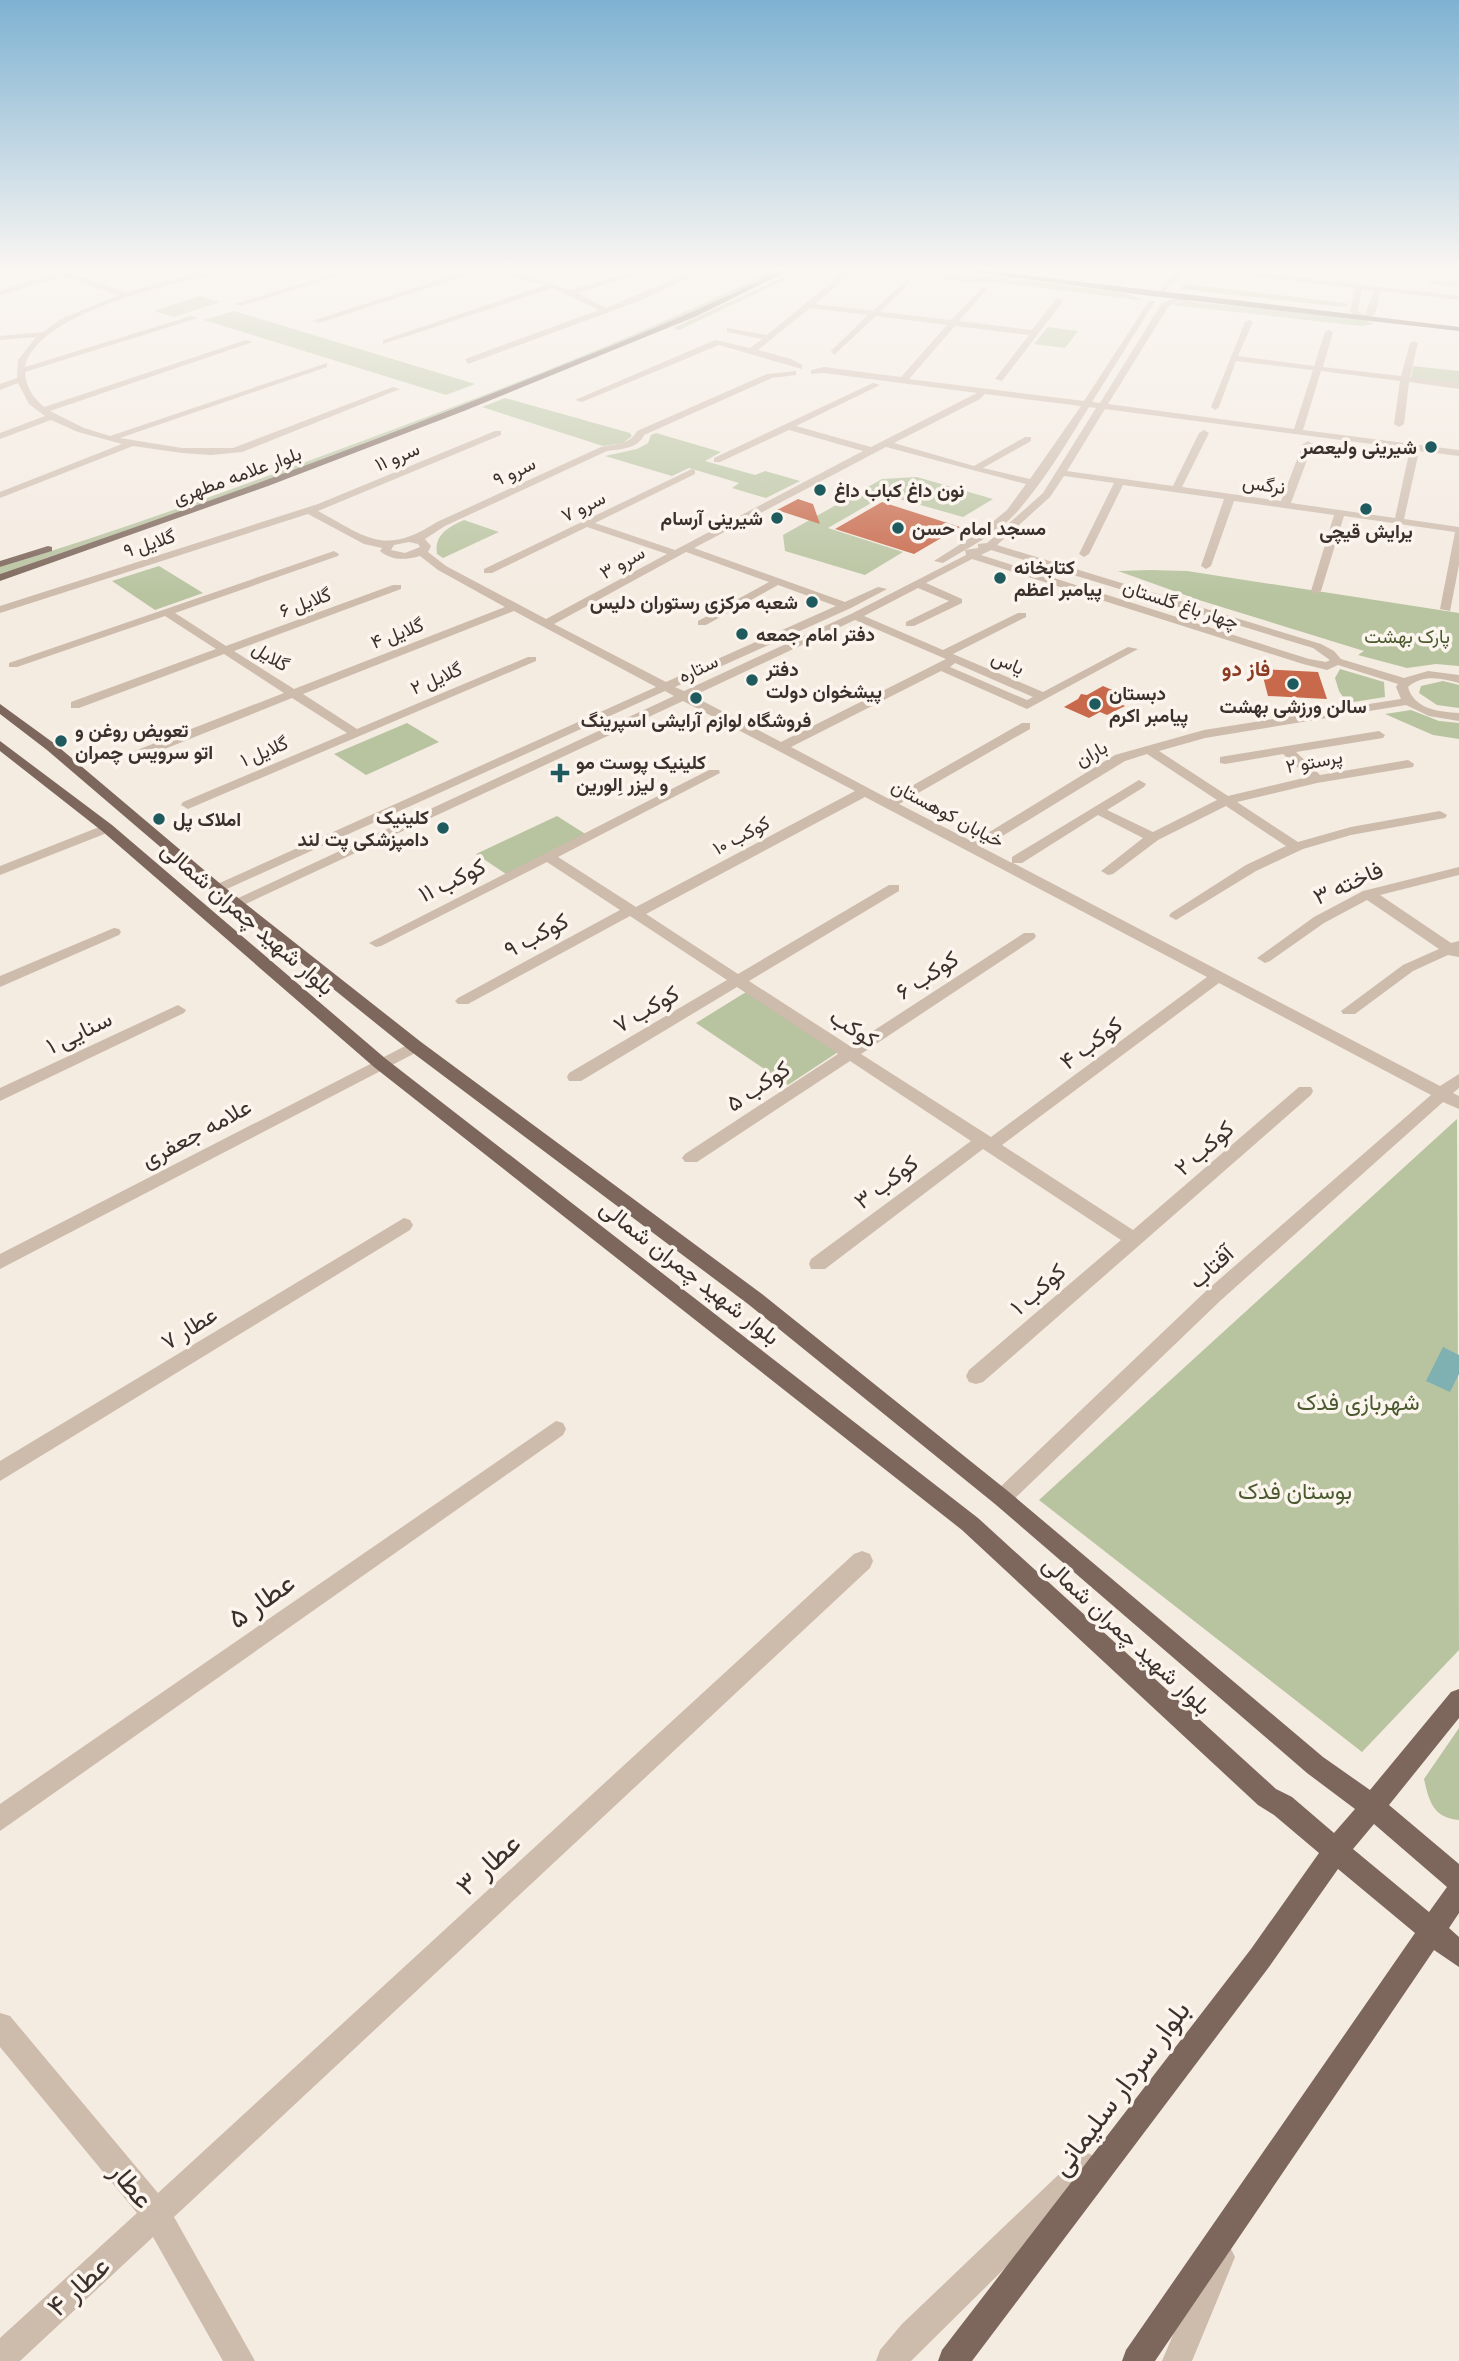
<svg xmlns="http://www.w3.org/2000/svg" width="1459" height="2361" font-family="Roboto,Vazirmatn,sans-serif">
  <style>
    .green { fill: #b8c4a0 }
    .water { fill: #7fb0b2 }
    .building { fill: #c8694b }
    .lines { fill: none; stroke-linecap: round; stroke-linejoin: round }
    .minor { fill: #cdbbac; fill-rule: evenodd }
    .major { fill: #7d675c; fill-rule: evenodd }
    .poi-dot { fill: #1f5a5e; stroke: #fbf5ee; stroke-width: 2.5 }
    .labels { text-anchor: middle; stroke-width: 7; stroke-linejoin: round; paint-order: stroke }
    .far-poi-label { font-size: 19px; font-weight: bold; fill: #3b302b; stroke: #fbf5ee; text-anchor: start }
    .far-street-label { font-size: 19px; fill: #3b302b; stroke: #fbf5ee }
    .far-park-label { font-size: 19px; fill: #4a5a2e; stroke: #fbf5ee }
    .far-neighbourhood-label { font-size: 21px; font-weight: bold; fill: #8c3b22; stroke: #fbf5ee }
    .street-label { font-size: 23px; fill: #3b302b; stroke: #fbf5ee }
    .park-label { font-size: 23px; fill: #4a5a2e; stroke: #fbf5ee }
    .near-street-label { font-size: 28px; fill: #3b302b; stroke: #fbf5ee }
  </style>
  <rect width="100%" height="100%" fill="#f4ebe1"/>
  <!-- green -->
  <path class="green" d="M 779,267 L 788,267 L 721,301 L 575,362 L 273,480 L 0,574 L 0,567 C 123,530 244,485 365,440 C 505,388 646,334 779,267 Z
    M 805,267 L 812,267 L 679,330 L 673,328 Z
    M 1026,280 L 1125,293 L 1145,301 L 994,282 Z
    M 1184,284 L 1346,303 L 1347,305 L 1343,307 L 1181,289 Z
    M 200,296 L 220,302 L 174,317 L 154,311 Z
    M 1184,301 L 1363,319 L 1374,324 L 1361,326 L 1172,305 Z
    M 234,311 L 475,384 L 446,395 L 204,320 Z
    M 1048,327 L 1078,331 L 1065,348 L 1034,344 Z
    M 1413,366 L 1459,371 L 1459,383 L 1411,378 Z
    M 505,398 L 630,433 L 632,436 L 623,443 L 603,446 L 482,407 Z
    M 656,433 L 721,452 L 705,461 L 755,475 L 765,471 L 800,481 L 766,498 L 732,488 L 739,483 L 689,468 L 672,476 L 605,456 L 637,449 L 648,443 L 651,435 Z
    M 917,477 L 993,499 L 963,517 L 885,495 L 828,528 L 903,552 L 865,575 L 785,551 L 783,535 L 882,479 Z
    M 464,520 L 499,532 L 443,558 L 437,554 C 434,535 448,527 464,520 Z
    M 159,566 L 203,593 L 155,610 L 112,581 Z
    M 1150,570 L 1187,571 L 1459,613 L 1459,666 L 1436,664 L 1407,668 L 1358,655 L 1364,651 L 1202,601 L 1118,571 Z
    M 1340,669 L 1384,682 L 1385,697 L 1347,703 L 1339,691 L 1335,678 Z
    M 1443,681 L 1459,685 L 1459,708 L 1437,705 L 1419,693 L 1421,686 Z
    M 1411,710 L 1439,721 L 1459,723 L 1459,739 L 1433,735 L 1385,714 Z
    M 407,723 L 439,742 L 366,775 L 334,754 Z
    M 557,816 L 587,835 L 506,874 L 476,854 Z
    M 746,992 L 838,1052 L 788,1085 L 696,1023 Z
    M 1457,1119 L 1459,1650 L 1362,1752 L 1039,1500 Z
    M 1459,1728 L 1459,1820 C 1433,1818 1429,1801 1424,1779 Z"/>
  <!-- water -->
  <path class="water" d="M 1443,1347 L 1459,1355 L 1459,1374 L 1450,1392 L 1426,1381 Z"/>
  <!-- building -->
  <path class="building" d="M 798,499 L 813,504 L 820,524 L 777,510 Z
    M 882,502 L 960,527 L 914,554 L 835,529 Z
    M 1261,669 L 1318,672 L 1327,699 L 1268,696 Z
    M 1103,686 L 1126,696 L 1116,702 L 1125,706 L 1107,715 L 1100,712 L 1089,718 L 1064,707 L 1078,699 L 1081,694 L 1087,695 Z"/>
  <g class="lines">
    <!-- minor -->
    <path class="minor" d="M 0,267 L 9,267 L 0,270 Z
      M 39,267 L 50,267 L 126,292 L 194,274 L 237,267 L 254,267 C 238,275 214,275 196,279 C 152,288 36,317 25,367 L 191,316 L 198,318 L 25,372 C 26,387 33,398 44,407 L 246,340 L 253,342 L 50,411 L 84,428 L 110,436 L 327,363 L 327,367 L 120,438 L 182,448 L 233,448 L 393,387 L 400,389 L 242,452 L 211,455 L 182,453 L 133,446 L 0,498 L 0,492 L 122,444 L 78,432 L 51,420 L 0,439 L 0,433 L 45,416 L 29,404 L 18,383 L 0,390 L 0,384 L 17,378 L 18,360 L 36,337 L 0,340 L 0,336 L 43,332 L 61,319 L 119,295 L 62,276 L 0,295 L 0,291 L 55,273 Z
      M 357,267 L 368,267 L 241,306 L 234,304 Z
      M 478,267 L 517,272 L 571,290 L 650,267 L 661,267 L 578,293 L 606,308 L 701,267 L 711,267 L 642,300 L 468,364 L 465,359 L 599,310 L 553,288 L 383,344 L 383,340 L 546,285 L 484,270 L 319,323 L 312,321 Z
      M 917,267 L 966,277 L 1014,275 L 1018,277 C 995,288 937,283 917,267 Z
      M 1034,267 L 1042,267 L 1033,275 L 1027,275 Z
      M 1179,267 L 1187,267 L 1164,292 L 1158,292 Z
      M 1301,267 L 1334,270 L 1330,272 Z
      M 849,268 L 856,270 L 815,304 L 873,311 L 908,278 L 911,282 L 880,312 L 951,320 L 983,287 L 987,289 L 959,321 L 1032,330 L 1057,298 L 1064,300 L 1002,381 L 995,379 L 1029,335 L 955,326 L 909,379 L 1084,401 L 1149,301 L 1155,301 L 1092,402 L 1100,403 L 1162,303 L 1178,297 L 1190,297 L 1193,301 L 1179,301 L 1168,307 L 1108,404 L 1294,429 L 1313,370 L 1236,361 L 1219,407 L 1215,410 L 1211,407 L 1245,322 L 1249,320 L 1253,322 L 1238,356 L 1314,366 L 1325,332 L 1329,330 L 1333,332 L 1323,367 L 1401,376 L 1410,343 L 1414,341 L 1418,343 L 1410,377 L 1459,383 L 1459,389 L 1409,382 L 1404,424 L 1399,427 L 1394,424 L 1400,381 L 1321,371 L 1303,430 L 1459,450 L 1459,456 L 1419,451 L 1404,519 L 1459,527 L 1459,565 L 1450,611 L 1440,609 L 1455,532 L 1344,516 L 1321,591 L 1316,594 L 1311,591 L 1334,515 L 1234,501 L 1211,566 L 1206,569 L 1201,566 L 1224,499 L 1123,485 L 1089,554 L 1084,557 L 1079,554 L 1114,483 L 1064,476 L 1050,497 L 997,545 L 1321,644 L 1334,651 L 1341,659 L 1404,678 L 1428,671 L 1459,675 L 1459,683 C 1442,678 1422,674 1408,687 C 1414,709 1439,712 1459,713 L 1459,721 L 1429,716 L 1406,705 L 1205,738 L 1159,751 L 1228,796 L 1308,777 L 1283,754 L 1225,764 L 1220,763 L 1220,757 L 1379,731 L 1385,735 L 1383,738 L 1296,752 L 1320,775 L 1408,760 L 1414,764 L 1413,767 L 1317,783 L 1237,802 L 1298,842 L 1351,827 L 1440,811 L 1447,815 L 1445,818 L 1351,835 L 1303,849 L 1256,871 L 1176,920 L 1169,916 L 1171,913 L 1246,865 L 1286,846 L 1226,806 L 1158,840 L 1113,874 L 1108,875 L 1101,871 L 1143,838 L 1098,815 L 1022,863 L 1013,863 L 1440,1086 L 1459,1074 L 1459,1088 L 1453,1093 L 1459,1096 L 1459,1109 L 1443,1102 L 1220,1301 L 1009,1504 L 1002,1507 L 995,1504 L 991,1498 L 995,1492 L 1206,1291 L 1431,1095 L 1219,983 L 1002,1145 L 1133,1230 L 1299,1087 L 1311,1087 L 1313,1091 L 1311,1095 L 983,1382 L 976,1384 L 969,1382 L 966,1376 L 969,1370 L 1121,1240 L 983,1149 L 825,1269 L 811,1269 L 809,1264 L 811,1259 L 971,1141 L 850,1061 L 697,1162 L 685,1162 L 682,1158 L 685,1154 L 838,1054 L 737,987 L 581,1081 L 569,1081 L 567,1077 L 569,1073 L 727,980 L 630,916 L 468,1004 L 458,1004 L 455,1001 L 458,998 L 620,910 L 547,862 L 381,946 L 376,947 L 369,943 L 709,770 L 719,770 L 720,773 L 558,857 L 636,907 L 855,791 L 683,701 L 237,908 L 232,907 L 230,904 L 232,901 L 674,696 L 665,691 L 218,893 L 211,889 L 213,886 L 656,687 L 514,611 L 303,694 L 357,729 L 528,657 L 536,657 L 536,661 L 188,809 L 181,805 L 183,802 L 347,733 L 292,698 L 142,758 L 132,758 L 132,752 L 284,693 L 224,654 L 79,708 L 71,708 L 71,702 L 216,649 L 165,616 L 17,667 L 9,667 L 9,663 L 334,551 L 339,554 L 338,556 L 175,613 L 226,646 L 393,585 L 401,585 L 401,589 L 234,651 L 294,689 L 505,607 L 438,570 L 420,556 C 406,560 392,561 380,551 L 382,548 L 364,544 L 308,514 L 0,613 L 0,606 L 318,504 L 495,431 L 501,431 L 501,435 L 318,511 C 368,538 384,556 437,522 L 601,447 C 614,444 630,445 637,431 L 767,374 L 796,371 L 796,375 L 772,378 L 644,435 C 638,449 620,449 607,451 L 445,526 L 425,539 L 431,546 L 428,552 L 446,566 L 546,619 L 667,554 L 587,527 L 492,573 L 484,573 L 484,569 L 692,469 L 695,470 L 695,474 L 595,523 L 675,550 L 863,451 L 789,430 L 720,462 L 714,462 L 714,458 L 873,383 L 880,385 L 796,426 L 871,447 L 977,393 L 824,373 L 811,374 L 811,370 L 824,367 L 901,377 L 947,325 L 876,316 L 834,355 L 831,351 L 868,315 L 810,308 L 758,350 L 791,359 L 802,365 L 802,369 L 719,345 L 582,402 L 575,400 L 715,340 L 750,348 L 762,339 L 727,332 L 727,328 L 767,335 ZM 985,394 L 1081,406 L 1030,479 L 983,468 L 1031,441 L 1031,437 L 1025,437 L 974,466 L 894,443 L 980,399 ZM 1089,407 L 1096,408 L 1043,493 L 987,543 L 978,544 L 978,548 L 965,550 L 966,555 L 851,614 L 684,691 L 675,687 L 851,608 L 887,589 L 878,587 L 845,602 L 694,548 L 886,447 L 1026,484 L 1007,510 L 984,529 L 934,561 L 943,563 C 967,548 996,535 1015,514 C 1043,483 1066,444 1089,407 ZM 1105,409 L 1410,449 L 1395,518 L 1291,503 L 1313,444 L 1308,441 L 1303,444 L 1281,501 L 1182,487 L 1209,433 L 1204,430 L 1199,433 L 1173,486 L 1067,471 ZM 409,542 L 418,544 L 420,547 L 405,553 L 391,550 L 394,545 ZM 991,550 L 1313,648 L 1330,660 L 1326,662 L 1309,659 L 981,555 ZM 686,552 L 769,582 L 698,621 L 698,625 L 706,625 L 778,585 L 836,606 L 666,682 L 554,624 ZM 972,559 L 1303,664 L 1327,670 L 1338,665 L 1398,684 L 1396,687 L 1401,699 L 1204,730 L 1115,755 L 973,842 L 899,804 L 1030,729 L 1030,723 L 1022,723 L 889,799 L 791,747 L 941,671 L 1027,709 L 1138,649 L 1128,647 L 1043,692 L 953,654 L 1026,617 L 1026,613 L 1018,613 L 943,650 L 864,616 L 918,588 L 949,601 L 906,622 L 906,626 L 914,626 L 962,603 L 962,599 L 926,583 ZM 855,620 L 946,659 L 781,742 L 693,696 ZM 955,663 L 1033,697 L 1027,700 L 950,667 ZM 1147,754 L 1217,800 L 1153,832 L 1107,810 L 1144,787 L 1146,784 L 1139,780 L 1012,857 L 1012,863 L 983,848 L 1125,761 ZM 865,797 L 1207,977 L 991,1137 L 861,1054 L 1034,939 L 1036,936 L 1034,933 L 1024,933 L 850,1046 L 749,981 L 899,891 L 899,885 L 889,885 L 738,974 L 646,914 Z
      M 1232,270 L 1459,296 L 1459,300 L 1381,291 L 1375,314 L 1365,320 L 1350,312 L 1355,288 L 1229,274 ZM 1362,289 L 1374,291 L 1365,315 L 1358,311 Z
      M 1432,280 L 1459,283 L 1459,287 L 1429,284 Z
      M 107,824 L 114,828 L 112,831 L 0,875 L 0,866 Z
      M 1459,867 L 1459,875 L 1380,895 L 1451,943 L 1459,941 L 1459,957 L 1448,955 L 1413,971 L 1355,1014 L 1343,1014 L 1341,1011 L 1403,965 L 1439,949 L 1367,900 L 1324,923 L 1270,961 L 1265,963 L 1257,958 L 1314,917 L 1363,891 Z
      M 114,928 L 119,929 L 121,932 L 119,935 L 0,987 L 0,976 Z
      M 178,1005 L 186,1010 L 184,1013 L 0,1101 L 0,1088 Z
      M 415,1041 L 423,1046 L 421,1050 L 0,1269 L 0,1254 Z
      M 404,1218 L 410,1220 L 413,1225 L 410,1230 L 0,1481 L 0,1461 Z
      M 556,1421 L 563,1423 L 566,1429 L 563,1435 L 0,1831 L 0,1804 Z
      M 862,1551 L 870,1554 L 873,1561 L 870,1568 L 174,2217 L 255,2361 L 223,2361 L 153,2237 L 20,2361 L 0,2361 L 0,2338 L 137,2213 L 0,2047 L 0,2013 L 10,2016 L 158,2193 L 854,1554 Z
      M 1087,2153 L 1097,2157 L 1101,2167 L 1097,2177 L 911,2361 L 876,2361 L 880,2350 L 902,2324 L 1077,2157 Z
      M 1220,2242 L 1230,2247 L 1235,2257 L 1192,2361 L 1162,2361 L 1210,2247 Z"/>
    <!-- major -->
    <path class="major" d="M 787,267 L 796,267 L 697,316 L 464,411 L 268,486 L 0,581 L 0,574 C 170,516 339,455 506,388 C 601,350 696,314 787,267 Z
      M 939,267 L 958,267 L 1459,327 L 1459,331 L 1143,295 Z
      M 48,546 L 52,547 L 52,551 L 0,567 L 0,561 Z
      M 0,704 L 55,744 L 223,886 L 421,1042 L 762,1294 L 1009,1492 L 1323,1757 L 1370,1790 L 1451,1692 L 1459,1689 L 1459,1718 L 1389,1805 L 1459,1864 L 1459,1913 L 1449,1928 L 1459,1937 L 1459,1967 L 1434,1950 L 1155,2361 L 1122,2361 L 1126,2350 L 1415,1933 L 1338,1869 L 1269,1967 L 972,2361 L 938,2361 L 942,2350 L 1251,1949 L 1319,1853 L 1274,1815 L 1258,1805 L 962,1530 L 374,1067 L 102,831 L 0,751 L 0,741 L 112,825 L 386,1059 L 978,1518 L 1276,1789 L 1292,1797 L 1334,1833 L 1355,1809 L 1307,1773 L 995,1504 L 748,1304 L 409,1050 L 213,892 L 47,750 L 0,714 ZM 1374,1824 L 1447,1887 L 1429,1912 L 1353,1849 Z"/>
  </g>
  <!-- sky -->
  <linearGradient id="sky" x2="0" y2="1"><stop stop-color="#7eb2d2"/><stop offset="0.45" stop-color="#faf6f2"/><stop offset="1" stop-color="#faf6f2" stop-opacity="0"/></linearGradient>
  <rect width="1459" height="597" fill="url(#sky)"/>
  <!-- markers -->
  <g class="poi-dot">
    <circle cx="1431" cy="447" r="7"/>
    <circle cx="820" cy="490" r="7"/>
    <circle cx="1366" cy="509" r="7"/>
    <circle cx="777" cy="518" r="7"/>
    <circle cx="898" cy="528" r="7"/>
    <circle cx="1000" cy="578" r="7"/>
    <circle cx="812" cy="602" r="7"/>
    <circle cx="742" cy="634" r="7"/>
    <circle cx="752" cy="680" r="7"/>
    <circle cx="1293" cy="684" r="7"/>
    <circle cx="696" cy="698" r="7"/>
    <circle cx="1095" cy="704" r="7"/>
    <circle cx="61" cy="741" r="7"/>
    <path d="M556.5 762.5h7v7h7v7h-7v7h-7v-7h-7v-7h7z"/>
    <circle cx="159" cy="819" r="7"/>
    <circle cx="443" cy="828" r="7"/>
  </g>
  <g class="labels">
    <!-- far-poi labels -->
    <g class="far-poi-label">
      <text x="1417" y="454" text-anchor="end">شیرینی ولیعصر</text>
      <text x="834" y="497">نون داغ کباب داغ</text>
      <text x="763" y="525" text-anchor="end">شیرینی آرسام</text>
      <text x="912" y="535">مسجد امام حسن</text>
      <text x="1366" y="538" text-anchor="middle">یرایش قیچی</text>
      <text x="1014" y="574">کتابخانه<tspan x="1014" dy="22">پیامبر اعظم</tspan></text>
      <text x="798" y="609" text-anchor="end">شعبه مرکزی رستوران دلیس</text>
      <text x="756" y="641">دفتر امام جمعه</text>
      <text x="766" y="676">دفتر<tspan x="766" dy="22">پیشخوان دولت</tspan></text>
      <text x="1109" y="700">دبستان<tspan x="1109" dy="22">پیامبر اکرم</tspan></text>
      <text x="1293" y="713" text-anchor="middle">سالن ورزشی بهشت</text>
      <text x="696" y="727" text-anchor="middle">فروشگاه لوازم آرایشی اسپرینگ</text>
      <text x="75" y="737">تعویض روغن و<tspan x="75" dy="22">اتو سرویس چمران</tspan></text>
      <text x="576" y="769">کلینیک پوست مو<tspan x="576" dy="22">و لیزر اِلورین</tspan></text>
      <text x="429" y="824" text-anchor="end">کلینیک<tspan x="429" dy="22">دامپزشکی پت لند</tspan></text>
      <text x="173" y="826">املاک پل</text>
    </g>
    <!-- far-street labels -->
    <g class="far-street-label">
      <text transform="translate(397 456) rotate(-23)" y="7">سرو ۱۱</text>
      <text transform="translate(514 471) rotate(-25)" y="7">سرو ۹</text>
      <text transform="translate(237 475) rotate(-20)" y="7">بلوار علامه مطهری</text>
      <text transform="translate(1264 484) rotate(8)" y="7">نرگس</text>
      <text transform="translate(583 506) rotate(-26)" y="7">سرو ۷</text>
      <text transform="translate(149 543) rotate(-18)" y="7">گلایل ۹</text>
      <text transform="translate(622 562) rotate(-29)" y="7">سرو ۳</text>
      <text transform="translate(305 602) rotate(-20)" y="7">گلایل ۶</text>
      <text transform="translate(1181 604) rotate(18)" y="7">چهار باغ گلستان</text>
      <text transform="translate(397 633) rotate(-21)" y="7">گلایل ۴</text>
      <text transform="translate(271 656) rotate(32)" y="7">گلایل</text>
      <text transform="translate(1008 662) rotate(23)" y="7">یاس</text>
      <text transform="translate(698 668) rotate(-25)" y="7">ستاره</text>
      <text transform="translate(436 678) rotate(-23)" y="7">گلایل ۲</text>
      <text transform="translate(264 751) rotate(-23)" y="7">گلایل ۱</text>
      <text transform="translate(1091 753) rotate(-29)" y="7">باران</text>
      <text transform="translate(1314 761) rotate(-11)" y="7">پرستو ۲</text>
      <text transform="translate(948 813) rotate(28)" y="7">خیابان کوهستان</text>
      <text transform="translate(741 835) rotate(-28)" y="7">کوکب ۱۰</text>
    </g>
    <!-- far-park labels -->
    <g class="far-park-label">
      <text x="1407" y="643">پارک بهشت</text>
    </g>
    <!-- far-neighbourhood labels -->
    <g class="far-neighbourhood-label">
      <text x="1246" y="676">فاز دو</text>
    </g>
    <!-- street labels -->
    <g class="street-label">
      <text transform="translate(452 880) rotate(-26)" y="8">کوکب ۱۱</text>
      <text transform="translate(1348 883) rotate(-24)" y="8">فاخته ۳</text>
      <text transform="translate(248 918) rotate(41)" y="8">بلوار شهید چمران شمالی</text>
      <text transform="translate(536 935) rotate(-28)" y="8">کوکب ۹</text>
      <text transform="translate(927 975) rotate(-33)" y="8">کوکب ۶</text>
      <text transform="translate(646 1009) rotate(-30)" y="8">کوکب ۷</text>
      <text transform="translate(854 1028) rotate(33)" y="8">کوکب</text>
      <text transform="translate(79 1032) rotate(-26)" y="8">سنایی ۱</text>
      <text transform="translate(1091 1043) rotate(-37)" y="8">کوکب ۴</text>
      <text transform="translate(758 1086) rotate(-34)" y="8">کوکب ۵</text>
      <text transform="translate(196 1133) rotate(-28)" y="8">علامه جعفری</text>
      <text transform="translate(1204 1148) rotate(-41)" y="8">کوکب ۲</text>
      <text transform="translate(886 1182) rotate(-37)" y="8">کوکب ۳</text>
      <text transform="translate(1211 1267) rotate(-42)" y="8">آفتاب</text>
      <text transform="translate(690 1272) rotate(38)" y="8">بلوار شهید چمران شمالی</text>
      <text transform="translate(1038 1289) rotate(-41)" y="8">کوکب ۱</text>
      <text transform="translate(189 1328) rotate(-32)" y="8">عطار ۷</text>
      <text transform="translate(1127 1635) rotate(43)" y="8">بلوار شهید چمران شمالی</text>
    </g>
    <!-- park labels -->
    <g class="park-label">
      <text x="1358" y="1410">شهربازی فدک</text>
      <text x="1295" y="1499">بوستان فدک</text>
    </g>
    <!-- near-street labels -->
    <g class="near-street-label">
      <text transform="translate(261 1600) rotate(-35)" y="10">عطار ۵</text>
      <text transform="translate(488 1864) rotate(-43)" y="10">عطار ۳</text>
      <text transform="translate(1120 2088) rotate(-53)" y="10">بلوار سردار سلیمانی</text>
      <text transform="translate(132 2185) rotate(50)" y="10">عطار</text>
      <text transform="translate(78 2286) rotate(-43)" y="10">عطار ۴</text>
    </g>
  </g>
</svg>
